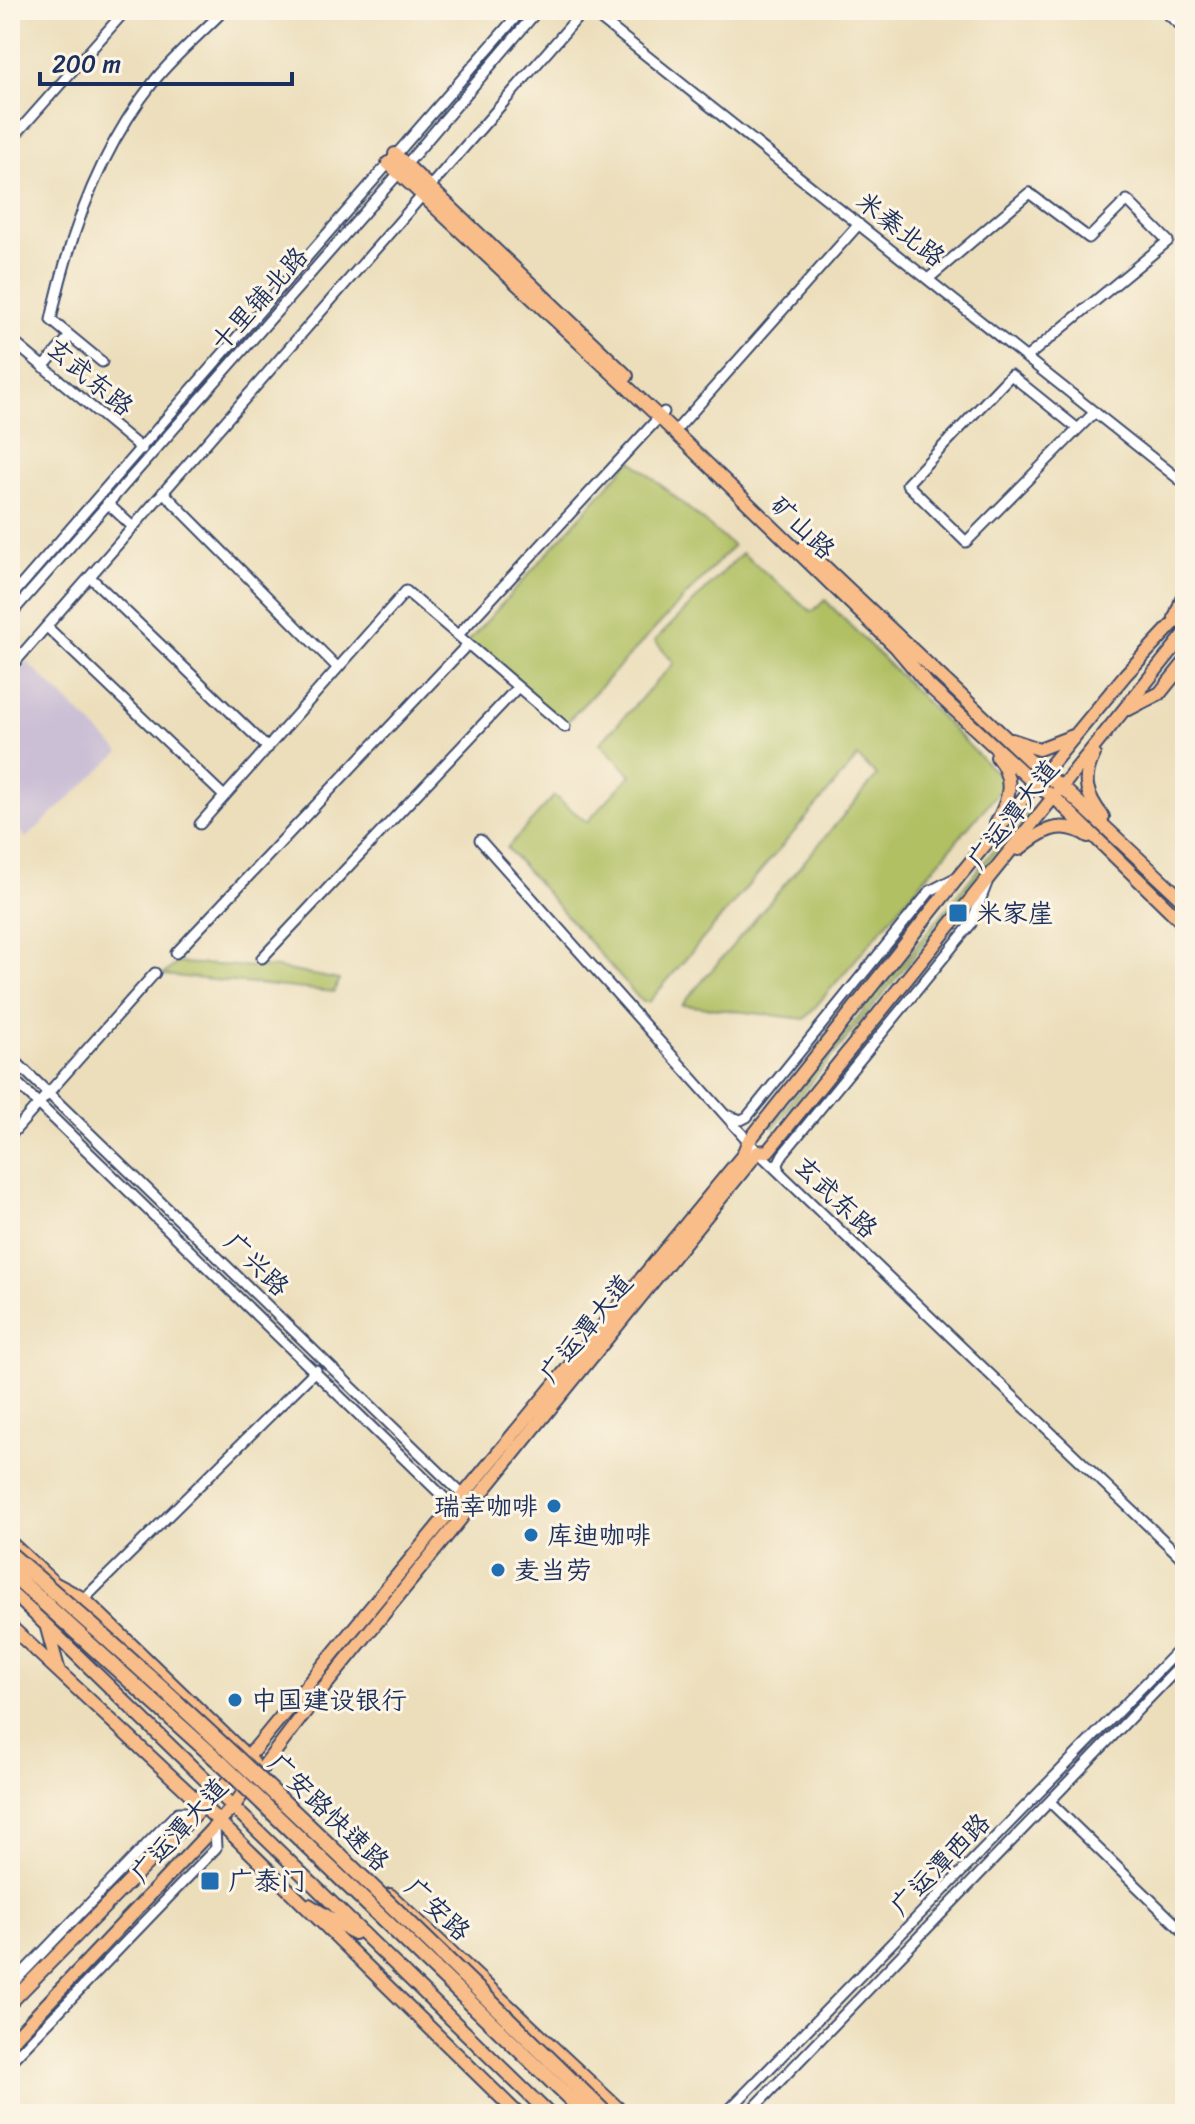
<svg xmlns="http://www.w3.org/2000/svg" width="1195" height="2124" font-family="Sriracha,'LXGW WenKai TC',sans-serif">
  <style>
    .industrial { fill: #cbbfd5 }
    .green { fill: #b1c063; stroke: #667860; stroke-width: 2 }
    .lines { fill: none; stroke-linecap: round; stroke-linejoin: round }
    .minor-casing { stroke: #3a496c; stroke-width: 13 }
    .major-casing { stroke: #3a496c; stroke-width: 16 }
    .minor { stroke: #fff; stroke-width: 9 }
    .major { stroke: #f8bd89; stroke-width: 12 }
    .highway-bridge-casing { stroke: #3a496c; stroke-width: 18; stroke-linecap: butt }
    .highway-bridge { stroke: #f8bd89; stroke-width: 14 }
    .poi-dot { fill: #1f6fb2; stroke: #fcf5e5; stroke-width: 3 }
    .labels { text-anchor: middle; stroke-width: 6; stroke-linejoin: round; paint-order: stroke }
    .street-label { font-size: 26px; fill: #1b2f5e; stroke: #fcf5e5 }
    .poi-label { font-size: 26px; fill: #1b2f5e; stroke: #fcf5e5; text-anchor: start }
  </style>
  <rect width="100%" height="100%" fill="#fcf5e5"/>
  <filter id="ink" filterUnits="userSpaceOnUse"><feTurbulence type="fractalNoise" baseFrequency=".0125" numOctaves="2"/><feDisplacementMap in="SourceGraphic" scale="16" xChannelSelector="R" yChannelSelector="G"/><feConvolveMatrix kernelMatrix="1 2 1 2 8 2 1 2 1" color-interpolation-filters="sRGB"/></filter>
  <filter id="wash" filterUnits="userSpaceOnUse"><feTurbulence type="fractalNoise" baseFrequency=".006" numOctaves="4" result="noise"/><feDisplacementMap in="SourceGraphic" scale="32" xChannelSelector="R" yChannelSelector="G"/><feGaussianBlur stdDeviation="1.8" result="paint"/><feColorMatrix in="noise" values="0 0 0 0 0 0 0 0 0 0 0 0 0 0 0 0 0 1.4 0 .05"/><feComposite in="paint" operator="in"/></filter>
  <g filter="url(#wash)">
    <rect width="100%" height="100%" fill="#ecdebb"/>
    <!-- industrial -->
    <path class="industrial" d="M 26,661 L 120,752 L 26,838 L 10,820 L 10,679 Z"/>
    <!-- green -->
    <path class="green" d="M 631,460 L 733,546 L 563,726 L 467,643 Z
      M 742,553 L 812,612 L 825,600 L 1006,783 L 805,1019 L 682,1005 L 877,776 L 858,757 L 649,1002 L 642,1002 L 507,848 L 554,796 L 587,822 L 631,775 L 600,743 L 674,663 L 655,641 Z
      M 1028,808 L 1032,811 L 774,1128 L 771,1125 Z
      M 177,963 L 277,968 L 339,980 L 334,992 L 163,975 Z"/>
  </g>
  <g filter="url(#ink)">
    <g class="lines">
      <defs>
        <path id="minor" d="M 589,10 L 1185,484
          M 1163,10 L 1185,29
          M 1176,10 L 1185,18
          M 10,141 L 126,10
          M 928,279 L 1029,193 L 1089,238 L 1127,200 L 1168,241 L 1027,357
          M 10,339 L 142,449
          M 102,362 L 51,320 C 69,235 100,149 155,80 C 175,55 202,33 224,10
          M 43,367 L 70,336
          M 679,427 L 859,224
          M 1078,429 L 1011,375 L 907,484 L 966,542 L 1078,429 L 1095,412
          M 163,492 L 338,668
          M 107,503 L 133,527
          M 90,577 L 268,748
          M 10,598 L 522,10
          M 10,615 L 399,173 L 538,10
          M 47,627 L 224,796
          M 458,635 L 664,412
          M 10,668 L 584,10
          M 200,824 L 406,591 L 565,727
          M 480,840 L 758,1152 L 1185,1561
          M 176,953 L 468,644
          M 262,958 L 518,687
          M 10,1056 L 465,1497
          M 10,1076 L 458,1511
          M 729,1116 L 741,1120 L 747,1117 L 930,891 L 957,877
          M 10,1136 L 155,973
          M 780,1172 L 778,1164 L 783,1154 L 971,924 L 987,883
          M 84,1599 L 316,1370
          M 1050,1802 L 1185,1933
          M 10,1986 L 178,1812 L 196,1812
          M 10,2062 L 216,1848 L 215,1828
          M 725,2114 L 1185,1643
          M 748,2114 L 1185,1661"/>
        <path id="major" d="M 395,154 L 627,376
          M 388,163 L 659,417 L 896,647 L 929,686 L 1036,785 L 1054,797 L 1185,925
          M 804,547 L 1045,775 L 1060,785 L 1185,902
          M 1175,618 L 1185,591
          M 1129,709 L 1160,693 L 1185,662
          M 1012,740 L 1039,749 L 1073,736
          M 1094,754 C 1081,780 1086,795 1103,817
          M 996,824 C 1009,800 1016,780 997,757
          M 1019,849 C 1041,831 1061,818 1088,836
          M 10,1542 L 54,1583 L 84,1599 L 253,1762
          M 10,1590 L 549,2114
          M 10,1626 L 202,1805 L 518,2114
          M 47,1628 L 58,1668
          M 390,1895 L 624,2114
          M 309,1905 L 354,1933
          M 10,2003 L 230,1779 L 743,1155 L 748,1142 L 960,875 L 1126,674 L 1185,611
          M 10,2043 L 232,1808 L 321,1691 L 758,1152 L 768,1151 L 1185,634"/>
      </defs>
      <!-- minor casing -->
      <use href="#minor" class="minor-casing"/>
      <!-- major casing -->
      <use href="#major" class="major-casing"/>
      <!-- minor -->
      <use href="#minor" class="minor"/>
      <!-- major -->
      <use href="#major" class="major"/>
      <defs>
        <path id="highway-bridge" d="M 10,1554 C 217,1731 410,1924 606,2114
          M 10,1572 L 223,1765 L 586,2114"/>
      </defs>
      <!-- highway-bridge casing -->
      <use href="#highway-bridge" class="highway-bridge-casing"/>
      <!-- highway-bridge -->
      <use href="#highway-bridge" class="highway-bridge"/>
    </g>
  </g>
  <!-- markers -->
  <g class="poi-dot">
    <rect x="948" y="903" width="20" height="20" rx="4"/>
    <circle cx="554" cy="1506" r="8"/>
    <circle cx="531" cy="1535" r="8"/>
    <circle cx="498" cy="1570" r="8"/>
    <circle cx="235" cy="1700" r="8"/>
    <rect x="200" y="1871" width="20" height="20" rx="4"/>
  </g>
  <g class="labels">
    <!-- street labels -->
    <g class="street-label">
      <text transform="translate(901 229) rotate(38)" y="9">米秦北路</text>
      <text transform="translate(259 299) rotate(-48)" y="9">十里铺北路</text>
      <text transform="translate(90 377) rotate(40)" y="9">玄武东路</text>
      <text transform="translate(803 527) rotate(44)" y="9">矿山路</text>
      <text transform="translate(1013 814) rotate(-52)" y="9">广运潭大道</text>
      <text transform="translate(836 1197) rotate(44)" y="9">玄武东路</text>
      <text transform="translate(257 1264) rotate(44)" y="9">广兴路</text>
      <text transform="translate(586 1328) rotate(-51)" y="9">广运潭大道</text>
      <text transform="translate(329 1812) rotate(44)" y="9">广安路快速路</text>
      <text transform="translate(179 1830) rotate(-48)" y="9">广运潭大道</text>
      <text transform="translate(940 1864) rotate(-46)" y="9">广运潭西路</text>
      <text transform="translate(438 1909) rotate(43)" y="9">广安路</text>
    </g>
    <!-- poi labels -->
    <g class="poi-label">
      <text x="976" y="922">米家崖</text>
      <text x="538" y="1515" text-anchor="end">瑞幸咖啡</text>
      <text x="547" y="1544">库迪咖啡</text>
      <text x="514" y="1579">麦当劳</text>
      <text x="251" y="1709">中国建设银行</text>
      <text x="228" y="1890">广泰门</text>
    </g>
  </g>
  <!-- margin -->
  <rect width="1195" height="2124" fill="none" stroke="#fcf5e5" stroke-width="40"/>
  <!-- scale -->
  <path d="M40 72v12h252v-12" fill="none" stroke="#1b2f5e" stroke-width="4"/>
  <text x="52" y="72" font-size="24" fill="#1b2f5e" stroke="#fcf5e5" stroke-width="6" paint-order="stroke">200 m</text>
</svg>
